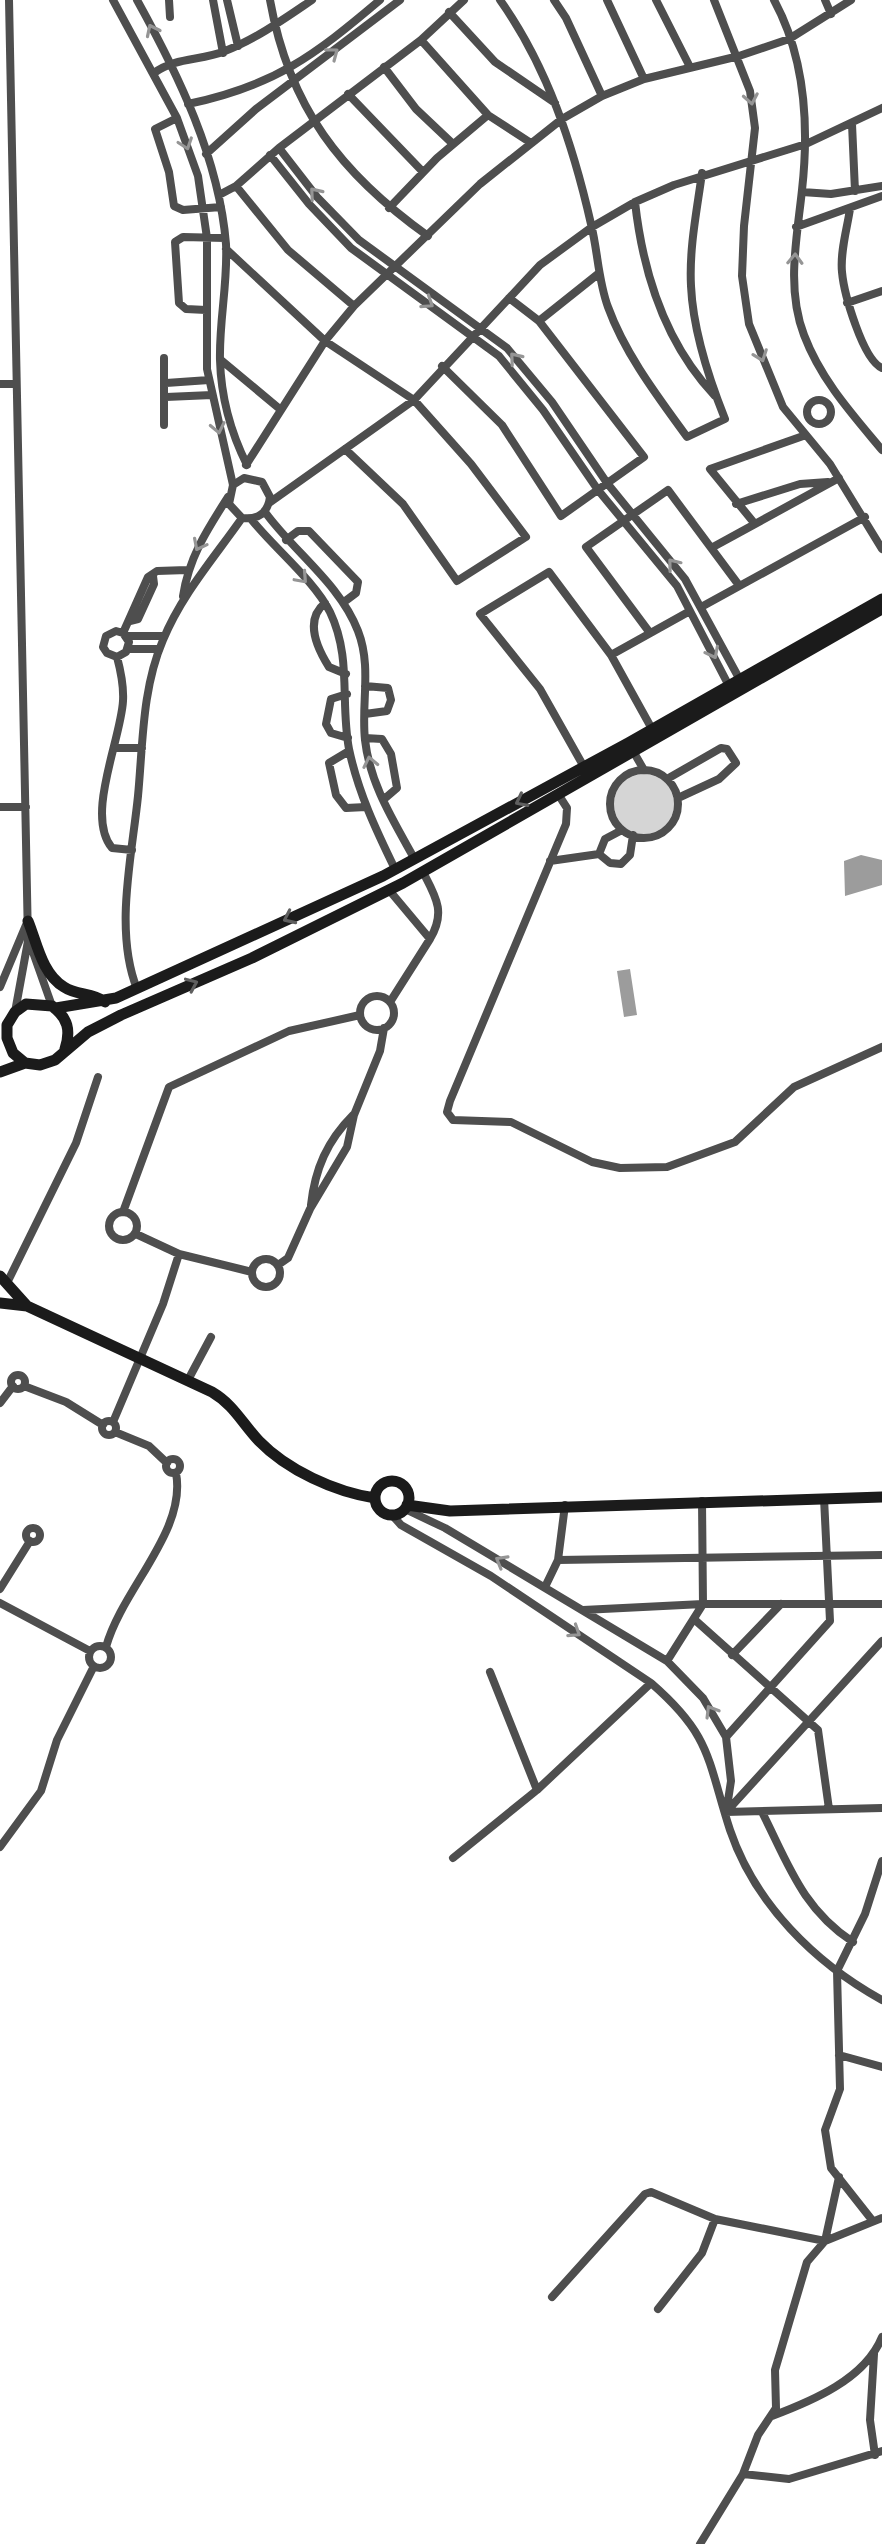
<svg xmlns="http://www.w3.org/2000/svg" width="882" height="2544" font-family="Rubik,sans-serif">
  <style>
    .green { fill: #d5d5d5 }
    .water { fill: #9c9c9c }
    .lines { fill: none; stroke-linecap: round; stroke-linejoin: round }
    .street { stroke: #4e4e4e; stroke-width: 8 }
    .secondary { stroke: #1b1b1b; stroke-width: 11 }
    .oneway { stroke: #959595 }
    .oneway2 { stroke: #5f5f5f }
  </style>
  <rect width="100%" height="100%" fill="#fff"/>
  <!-- green -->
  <path class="green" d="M614 804a30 30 0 1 1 60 0a30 30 0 1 1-60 0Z"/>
  <!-- water -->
  <path class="water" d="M 861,855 L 882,860 L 882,885 L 845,896 L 844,861 Z
    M 630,969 L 637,1015 L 624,1017 L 617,971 Z"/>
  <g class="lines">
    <!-- street -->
    <path class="street" d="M 9,0 L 28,941 L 15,1012
      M 113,0 L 177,118 L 198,176 L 207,238 L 207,369 L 233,485 L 229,504 L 242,518 C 258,520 268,513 270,497 L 262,482 L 244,478 L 233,485
      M 137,0 C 178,74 219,158 226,244 C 228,283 219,321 220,360 C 221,396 231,433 247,465
      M 169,0 L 170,17
      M 213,0 L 223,53
      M 227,0 L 238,46
      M 270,0 C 289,107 341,174 428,236
      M 500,0 C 547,66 573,145 591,224 C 598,252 598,280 608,307 C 625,354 658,397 687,437 L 725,419 C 709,379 693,330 691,286 C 689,248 697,210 702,173
      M 554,0 L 566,18 L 602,96
      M 607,0 L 644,79
      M 656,0 L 690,67
      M 714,0 L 750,91 L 755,128 L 744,226 L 742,276 L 749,324 L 783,407 L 830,464 L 882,549
      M 774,0 C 805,57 809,127 802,190 C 797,238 786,288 804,335 C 821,380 852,414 882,450
      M 825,0 L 831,14
      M 449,12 L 495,62 L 555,103
      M 421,40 L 488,115 L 531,143
      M 384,67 L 416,109 L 453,144
      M 154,73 C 176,57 201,61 225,51 C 256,39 284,19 312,0
      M 348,94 L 423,172
      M 188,104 C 274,86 314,56 380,0
      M 177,118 L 155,129 L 169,172 L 174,206 L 183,210 L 221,207
      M 852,124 L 855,191
      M 279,148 L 317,197 L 359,240 L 507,348 L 552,402 L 607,483 L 685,579 L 740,680
      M 206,154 L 256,109 L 400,0
      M 270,155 L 309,204 L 351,248 L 499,356 L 543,410 L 598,490 L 677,586 L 729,686
      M 236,186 L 288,250 L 354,306
      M 802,192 L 831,194 L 882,186
      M 219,195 L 236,186 L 279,148 L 421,40 L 464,0
      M 635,202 C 643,274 665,343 715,396
      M 389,208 L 437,158 L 488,115
      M 850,209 C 847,229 840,252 842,272 C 844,294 863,360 882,368
      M 796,227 L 882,196
      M 226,249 L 325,341 L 414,400 L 471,464 L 526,537 L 457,581 L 403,504 L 345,449
      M 847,303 L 882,291
      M 206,310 L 186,309 L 179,303 L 175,242 L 183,237 L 225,238
      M 539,321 L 598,274
      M 221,360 L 281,410
      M 442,366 L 502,425 L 561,516 L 644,457 L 539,321 L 509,298
      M 166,383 L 209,380
      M 0,384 L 16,384
      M 166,397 L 212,395
      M807 412a12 12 0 1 1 24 0a12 12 0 1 1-24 0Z
      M 164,425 L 164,358
      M 246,465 L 325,341 L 354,306 L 480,184 L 562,119 L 602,96 L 644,79 L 739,56 L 789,39 L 851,0
      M 269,503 L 414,400 L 540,265 L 592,227 L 635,202 L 674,185 L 806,144 L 882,108
      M 736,504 L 800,484 L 828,482
      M 265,512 C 294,552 340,584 358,631 C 372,667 361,703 365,740 C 370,784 393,820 414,858
      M 251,519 C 274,548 314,580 330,612 C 352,658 340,702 349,749 C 358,792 376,830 395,869
      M 755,524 L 710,469 L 806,435
      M 286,540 L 298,531 L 309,531 L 358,582 L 356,593 L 344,602
      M 713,547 L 839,478
      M 183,596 C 189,557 207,530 228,497
      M 325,603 C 304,620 317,648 329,667 L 346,674
      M 703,606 L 865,517
      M 130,621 L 138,619 L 154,584 L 153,576
      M 123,633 L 148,577 L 157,571 L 187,570
      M 650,633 L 586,547 L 668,490 L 738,584
      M 126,636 L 164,636
      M 128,649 L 159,649
      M 611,655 L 690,611
      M 117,657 L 126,652 L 129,642 L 123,633 L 116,631 L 106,636 L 103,647 L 107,653 L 117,657 C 121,672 124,685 123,701 C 121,739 85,816 112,848 L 132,850
      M 347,694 L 331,699 L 326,724 L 331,733 L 348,738
      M 365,714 L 387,711 L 391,700 L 388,688 L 365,686
      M 365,738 L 382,739 L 391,754 L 397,788 L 383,800
      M 115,748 L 142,748
      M 349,751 L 329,763 L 336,795 L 346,808 L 366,807
      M 633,751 L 644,770
      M 584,767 L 540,689 L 480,614 L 549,572 L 611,655 L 652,729
      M610 804a34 34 0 1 1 68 0a34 34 0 1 1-68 0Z
      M 667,779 L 721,748 L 727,749 L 736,763 L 719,779 L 678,798
      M 558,794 L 567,808 L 566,824 L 450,1101 L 447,1112 L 453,1120 L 511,1122 L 592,1162 L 620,1168 L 667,1167 L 735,1142 L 794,1087 L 882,1047
      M 0,807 L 26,807
      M 599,854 L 605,839 L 622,830
      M 550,861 L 599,854 L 610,863 L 621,864 L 630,855 L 633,835
      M 389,890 L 430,939 C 446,912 436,897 423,872
      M 29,941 L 52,1006
      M 0,987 L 26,925
      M 137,989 C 114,931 132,856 138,796 C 143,743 142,689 163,640 C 182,594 214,558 242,518
      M360 1013a17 17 0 1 1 34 0a17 17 0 1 1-34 0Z
      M 390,1002 L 430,939
      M 311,1205 C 315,1169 327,1141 353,1115
      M109 1226a14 14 0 1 1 28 0a14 14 0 1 1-28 0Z
      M 123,1212 L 169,1087 L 289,1031 L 360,1015
      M 136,1234 L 179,1254 L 252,1272
      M252 1273a14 14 0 1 1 28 0a14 14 0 1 1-28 0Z
      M 278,1265 L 288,1258 L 310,1209 L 347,1147 L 354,1115 L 380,1051 L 384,1028
      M 7,1283 L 76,1143 L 98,1077
      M11 1382a7 7 0 1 1 14 0a7 7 0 1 1-14 0Z
      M 188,1380 L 211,1337
      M 24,1386 L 66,1402 L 103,1425
      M 0,1403 L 13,1386
      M102 1428a7 7 0 1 1 14 0a7 7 0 1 1-14 0Z
      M 113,1422 L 163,1304 L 179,1254
      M 115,1432 L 149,1446 L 167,1463
      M166 1466a7 7 0 1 1 14 0a7 7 0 1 1-14 0Z
      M 405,1509 L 445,1528 L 667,1661 L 703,1698 L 726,1737 L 731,1781 L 727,1807
      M 392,1515 L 401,1525 L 491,1576 L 651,1683 C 712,1736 707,1759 730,1830 C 755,1904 815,1963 882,2000
      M26 1535a7 7 0 1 1 14 0a7 7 0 1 1-14 0Z
      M 558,1560 L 882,1555
      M 545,1587 L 558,1560 L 565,1505
      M 0,1589 L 30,1541
      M 0,1603 L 90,1651
      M 583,1610 L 703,1604 L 882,1604
      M 695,1620 L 818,1730 L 829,1809
      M89 1657a11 11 0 1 1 22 0a11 11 0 1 1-22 0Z
      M 106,1647 C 122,1589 187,1531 176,1473
      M 732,1655 L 781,1604
      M 667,1661 L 703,1604 L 702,1501
      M 490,1672 L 537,1790
      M 726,1737 L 830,1621 L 824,1498
      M 727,1811 L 882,1641
      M 726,1812 L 882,1808
      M 763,1814 C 789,1866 803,1909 853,1942
      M 0,1847 L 41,1791 L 57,1740 L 94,1666
      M 453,1858 L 537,1790 L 651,1683
      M 839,2055 L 882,2067
      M 872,2220 L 831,2168 L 825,2130 L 840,2089 L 837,1971 L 865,1914 L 882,1861
      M 552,2297 L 645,2194 L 651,2192 L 715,2219 L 825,2241 L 839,2177
      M 658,2309 L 702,2253 L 715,2219
      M 874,2354 L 870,2420 L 875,2455
      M 772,2416 C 812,2401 865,2379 882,2337
      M 743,2474 L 789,2479 L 882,2451
      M 700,2544 L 743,2474 L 758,2435 L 776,2408 L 775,2370 L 807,2262 L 825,2241 L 882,2218"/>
    <!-- secondary -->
    <path class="secondary" d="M 28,921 C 37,943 42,974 64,987 C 77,996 92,992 105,1002
      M 56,1008 L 116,998 L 383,876 L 628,743 L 882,599
      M 65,1049 C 71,1030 68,1018 52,1006 L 26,1004 L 15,1012 L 7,1025 L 7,1038 L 13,1053 L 25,1063 L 40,1065 L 55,1060 L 88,1032 L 121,1015 L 252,958 L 403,883 L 882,609
      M 0,1072 L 25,1063
      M 0,1276 L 27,1306
      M 0,1303 L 27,1306 L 212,1392 C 234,1405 242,1423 259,1441 C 287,1470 335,1492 375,1498
      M375 1498a17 17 0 1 1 34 0a17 17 0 1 1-34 0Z
      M 407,1505 L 450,1511 L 882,1497"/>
  </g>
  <!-- one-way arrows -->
  <defs><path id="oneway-chevron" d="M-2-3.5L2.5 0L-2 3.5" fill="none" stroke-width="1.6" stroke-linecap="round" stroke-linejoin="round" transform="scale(2)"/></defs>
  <g class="oneway">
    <use href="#oneway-chevron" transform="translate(152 30) rotate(-116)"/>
    <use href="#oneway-chevron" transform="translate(333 53) rotate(-37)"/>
    <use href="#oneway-chevron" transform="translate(751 99) rotate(80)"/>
    <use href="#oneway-chevron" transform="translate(186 144) rotate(71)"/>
    <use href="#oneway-chevron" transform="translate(315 193) rotate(-130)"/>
    <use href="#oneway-chevron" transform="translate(795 259) rotate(-88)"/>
    <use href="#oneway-chevron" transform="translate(428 303) rotate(33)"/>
    <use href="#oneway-chevron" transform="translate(761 356) rotate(70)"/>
    <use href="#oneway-chevron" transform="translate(515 358) rotate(-130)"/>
    <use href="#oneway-chevron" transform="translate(218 428) rotate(78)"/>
    <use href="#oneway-chevron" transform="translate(199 545) rotate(117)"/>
    <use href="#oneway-chevron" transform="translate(673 564) rotate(-129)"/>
    <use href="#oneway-chevron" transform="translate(302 578) rotate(48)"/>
    <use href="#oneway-chevron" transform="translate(713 653) rotate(63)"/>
    <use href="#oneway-chevron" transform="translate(370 762) rotate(-102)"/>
    <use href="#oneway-chevron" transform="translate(501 1561) rotate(-150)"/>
    <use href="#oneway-chevron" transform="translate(575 1632) rotate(33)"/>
    <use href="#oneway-chevron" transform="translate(711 1711) rotate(-121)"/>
  </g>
  <g class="oneway2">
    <use href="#oneway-chevron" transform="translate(521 801) rotate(153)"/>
    <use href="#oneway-chevron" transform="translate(289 918) rotate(155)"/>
    <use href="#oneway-chevron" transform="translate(192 984) rotate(-24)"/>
  </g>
</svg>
